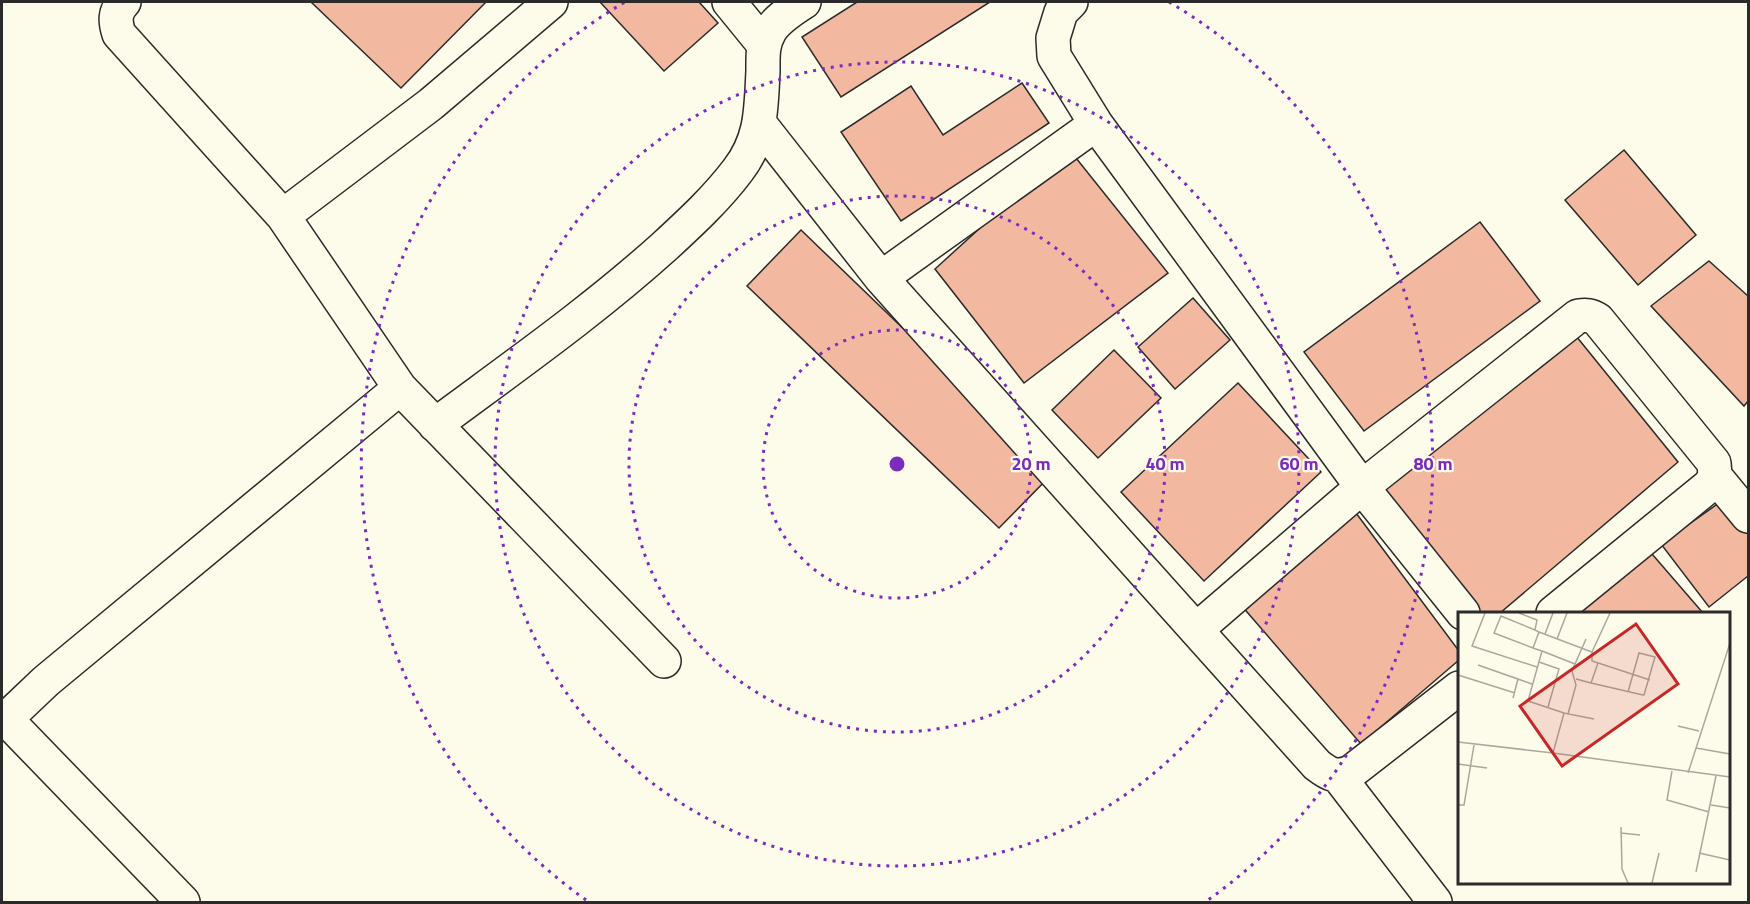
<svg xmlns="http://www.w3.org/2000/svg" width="1750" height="904" font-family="'Titillium Web',sans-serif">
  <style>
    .building { fill: #f2b8a0; stroke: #2b2b2b; stroke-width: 1.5 }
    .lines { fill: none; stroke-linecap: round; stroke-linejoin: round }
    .minor-casing { stroke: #2b2b2b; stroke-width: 36 }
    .minor { stroke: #fdfbea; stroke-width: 33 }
    .ring { fill: none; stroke: #7b2cbf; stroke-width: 3; stroke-dasharray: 3 6 }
    .inset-road { fill: none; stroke: #a9a89e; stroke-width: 1.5 }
    .view { fill: #c62828; fill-opacity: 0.15; stroke: #c62828; stroke-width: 3 }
    .inset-edge { fill: none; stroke: #2b2b2b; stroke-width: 3 }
    .centre { fill: #7b2cbf; stroke: #fdfbea; stroke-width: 3 }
    .ring-label { font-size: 18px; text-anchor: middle; font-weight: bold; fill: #7b2cbf; stroke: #fdfbea; stroke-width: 4.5; stroke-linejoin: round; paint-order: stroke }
  </style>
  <rect width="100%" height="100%" fill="#fdfbea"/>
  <!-- building -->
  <path class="building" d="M 311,2 L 486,2 L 401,88 Z
    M 600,2 L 699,2 L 718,23 L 664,71 Z
    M 857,2 L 990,2 L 841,97 L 802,37 Z
    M 1022,83 L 1049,123 L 901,221 L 841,132 L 911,86 L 943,135 Z
    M 1068,148 L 1168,273 L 1024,383 L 935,269 Z
    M 1624,150 L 1696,235 L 1638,285 L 1565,200 Z
    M 1480,222 L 1540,301 L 1364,431 L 1304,352 Z
    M 801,230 L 1053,473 L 999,528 L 747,286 Z
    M 1709,261 L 1748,296 L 1748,401 L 1744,406 L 1651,306 Z
    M 1193,298 L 1230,340 L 1175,389 L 1138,347 Z
    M 1572,331 L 1678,462 L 1500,613 L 1471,613 L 1376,487 Z
    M 1114,350 L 1161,398 L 1098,458 L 1052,410 Z
    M 1238,383 L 1321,472 L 1204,581 L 1121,492 Z
    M 1726,498 L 1748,525 L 1748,576 L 1709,607 L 1661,544 Z
    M 1356,513 L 1459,651 L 1459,660 L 1361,744 L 1241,605 Z
    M 1646,547 L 1703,613 L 1561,613 Z"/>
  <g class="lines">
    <defs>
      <path id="minor" d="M 124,2 C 114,12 115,22 119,34 L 283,216 L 400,388
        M 729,2 L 764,45
        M 1071,2 L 1061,12 L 1053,38 L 1054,56 L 1096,124 L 1362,487 L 1463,613
        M 760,124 L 881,278 L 1317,765 C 1330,775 1336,778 1351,772 L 1459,688
        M 283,216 L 431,104 L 551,2
        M 881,278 L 1096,124
        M 435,425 C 513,367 593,311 665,246 C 691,222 717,198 738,170 C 762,139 761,109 763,71 C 763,57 762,44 770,31 C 777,19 792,10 804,2
        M 1715,476 L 1748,516
        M 1196,630 L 1362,487 L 1578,316 C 1586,315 1591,315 1598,320 L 1714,463 L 1715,476 L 1710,485 L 1553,613
        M 2,717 L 6,719 L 46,681 L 400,388 L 664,661
        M 6,719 L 183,902
        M 1339,777 L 1435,902"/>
    </defs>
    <!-- minor casing -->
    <use href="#minor" class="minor-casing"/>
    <!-- minor -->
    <use href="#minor" class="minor"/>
  </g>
  <!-- distance rings -->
  <g class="ring">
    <circle cx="897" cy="464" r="134"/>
    <circle cx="897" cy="464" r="268"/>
    <circle cx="897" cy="464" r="402"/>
    <path d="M586 900A536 536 0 0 1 625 2M1169 2A536 536 0 0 1 1208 900"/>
  </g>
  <!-- overview -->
  <g transform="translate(1458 612)">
    <rect width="272" height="272" fill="#fdfbea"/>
    <path class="inset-road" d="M 27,1 L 14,34 L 79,55M 61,1 L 79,8 L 77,18 L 81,20 L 134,40 L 134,49 L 192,68M 81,20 L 75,36 L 84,39 L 70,89 L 106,101M 87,22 L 95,1M 99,27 L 109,1M 75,36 L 36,21 L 43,4 L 77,18M 84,39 L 117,52M 134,40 L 152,1M 81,50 L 101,57 L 90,95M 20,53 L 74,72M 0,63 L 57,81M 118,67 L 133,71 L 185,83 L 186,83 L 197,45 L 181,41 L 170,80M 133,71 L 140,51M 55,86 L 60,67M 110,102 L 118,73 L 114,59 L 128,27M 220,114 L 241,119M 0,130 L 95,141 L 106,101 L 136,107M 238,136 L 272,142M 95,141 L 272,165M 0,152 L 29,156M 214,159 L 209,188 L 251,200M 230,161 L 272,31M 0,193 L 6,193 L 16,133M 253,193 L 272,196M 163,215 L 164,257 L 170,271M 163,221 L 182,223M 241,241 L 272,248M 238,260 L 258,164M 194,271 L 201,241"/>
    <path class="view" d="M 178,12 L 220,72 L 104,154 L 62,94 Z"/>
    <rect width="272" height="272" class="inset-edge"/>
  </g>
  <circle cx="897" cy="464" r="9" class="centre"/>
  <g class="ring-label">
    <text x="1031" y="470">20 m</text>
    <text x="1165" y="470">40 m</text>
    <text x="1299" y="470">60 m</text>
    <text x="1433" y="470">80 m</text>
  </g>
  <!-- border -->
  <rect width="1750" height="904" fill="none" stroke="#2b2b2b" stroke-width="6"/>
</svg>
